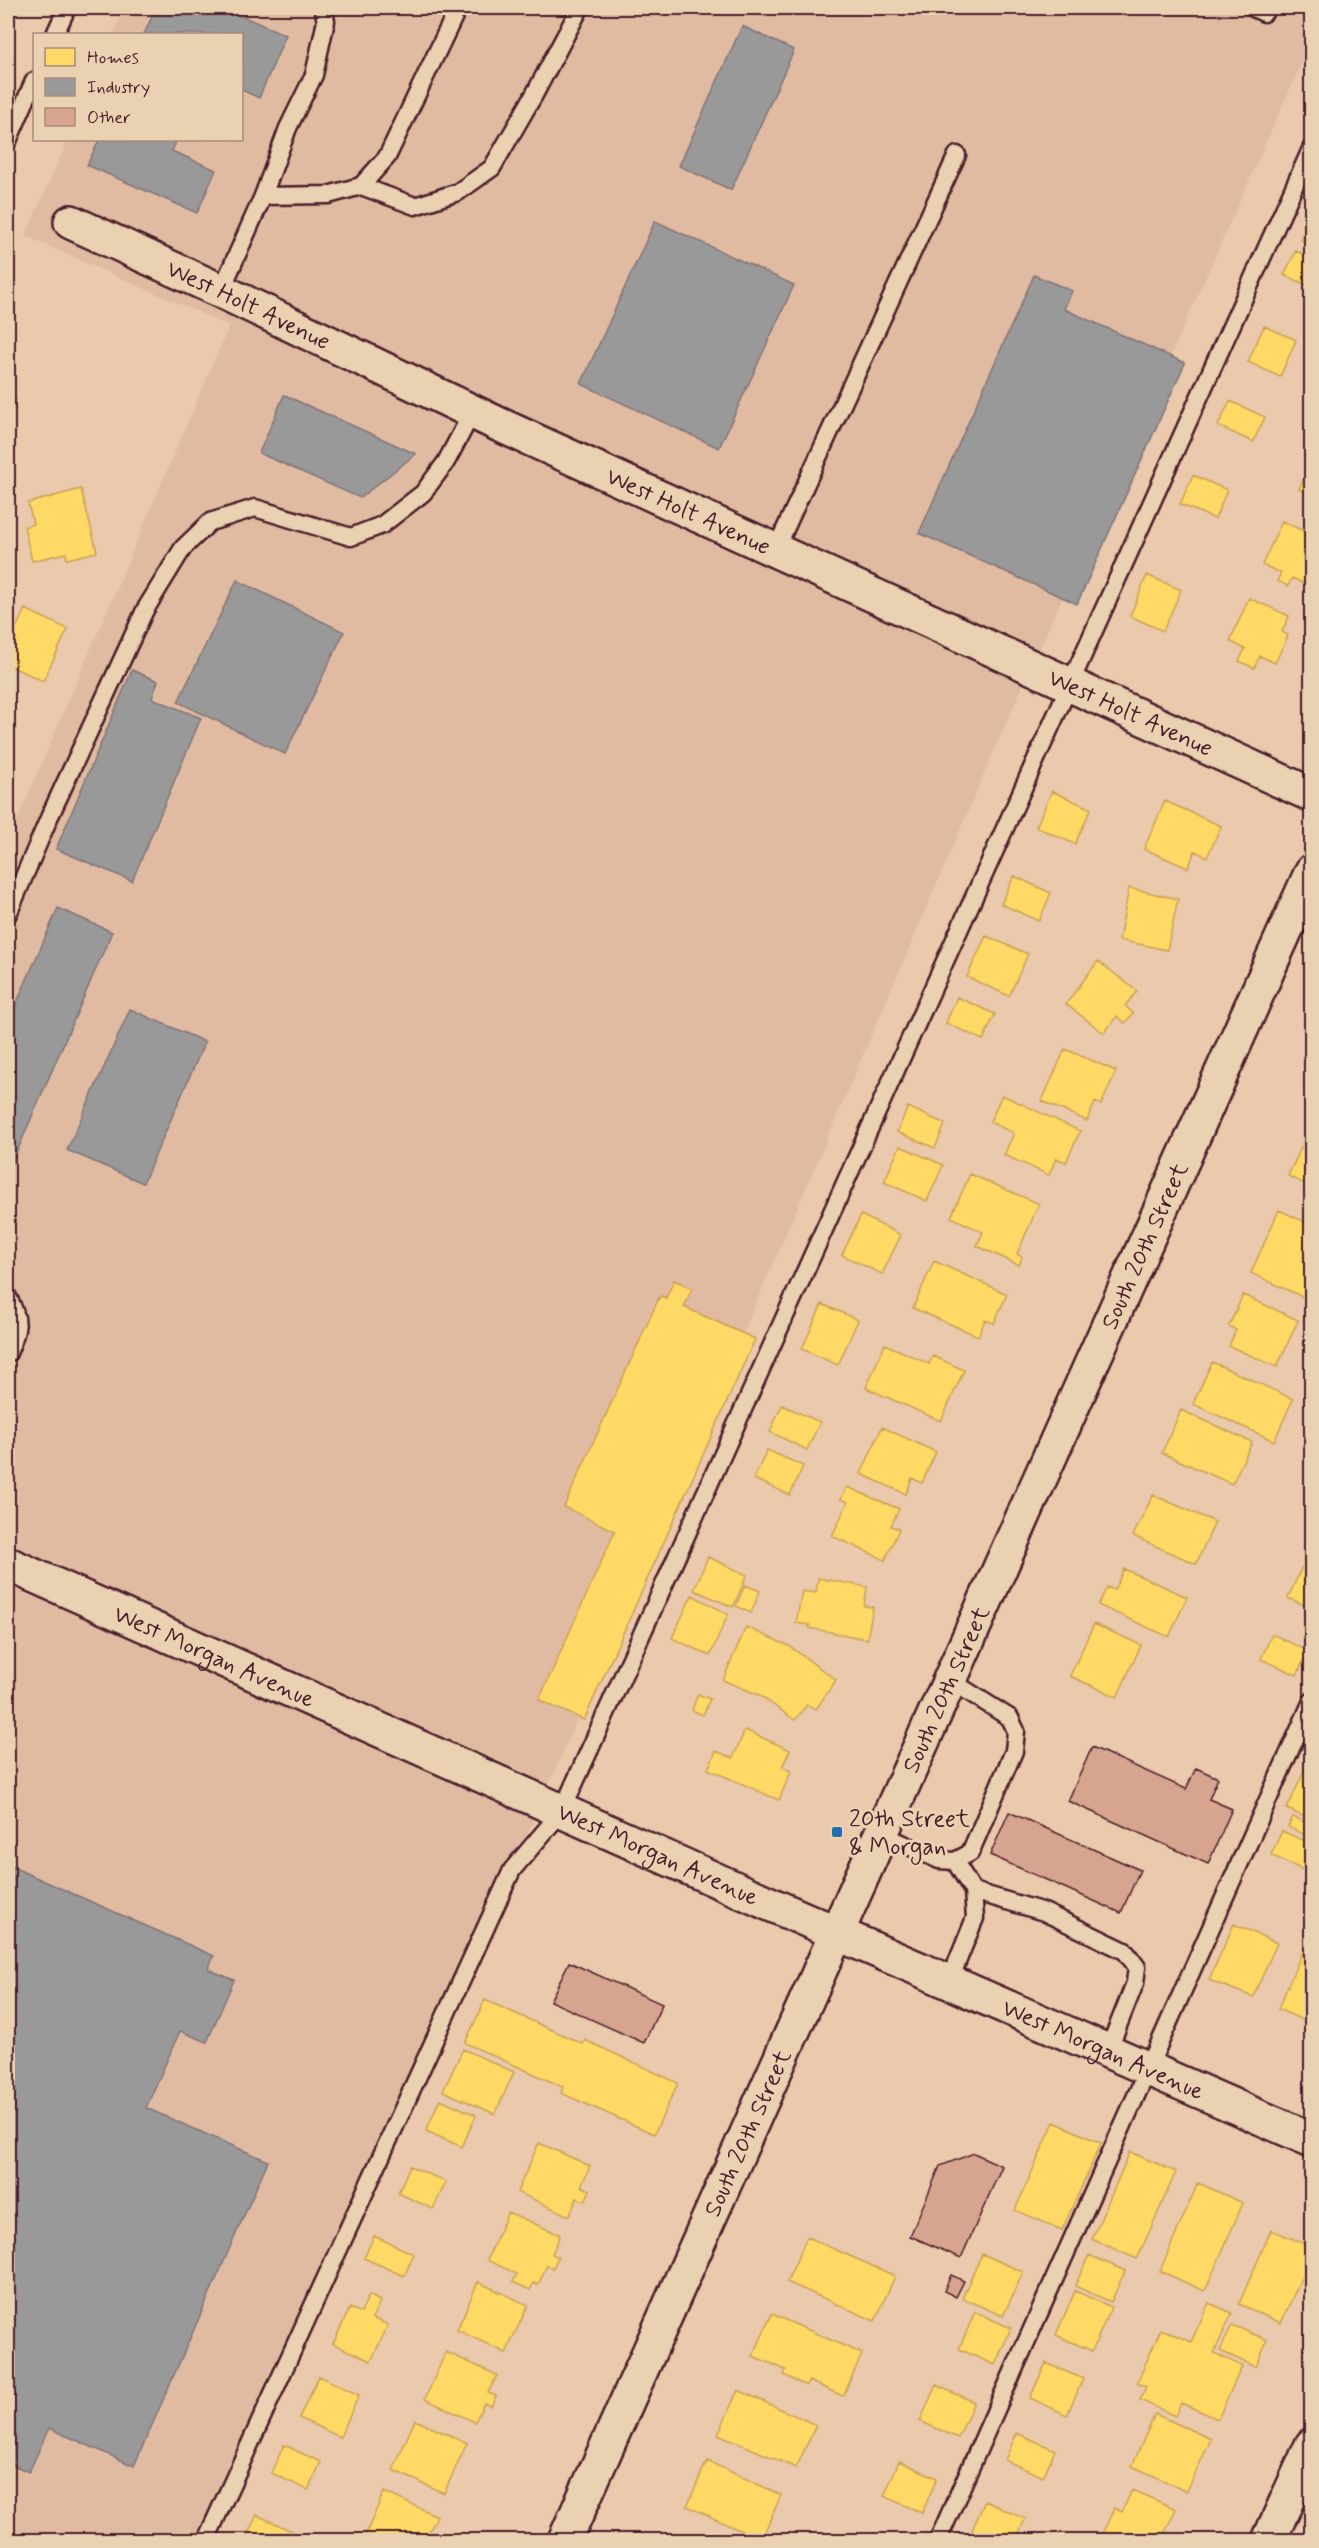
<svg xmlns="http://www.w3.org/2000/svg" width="1319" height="2548" font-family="Mynerve,sans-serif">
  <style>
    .built { fill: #e1bba1 }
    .homes { fill: #ffd966; stroke: #c9a154; stroke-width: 1.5 }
    .industry { fill: #999; stroke: #817478; stroke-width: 1.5 }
    .building { fill: #d7a48f; stroke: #4a1f2b; stroke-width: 1.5 }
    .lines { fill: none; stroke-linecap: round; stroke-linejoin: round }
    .lane-casing { stroke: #4a1f2b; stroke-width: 21 }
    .street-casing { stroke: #4a1f2b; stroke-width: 38 }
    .secondary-casing { stroke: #4a1f2b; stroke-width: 38 }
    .lane { stroke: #ead1b2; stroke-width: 16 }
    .street { stroke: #ead1b2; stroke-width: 33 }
    .secondary { stroke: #ead1b2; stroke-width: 33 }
    .poi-dot { fill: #1f6fb2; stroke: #ead1b2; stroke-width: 2 }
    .labels { text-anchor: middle; stroke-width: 6; stroke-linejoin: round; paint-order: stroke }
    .street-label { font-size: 24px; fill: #4a1f2b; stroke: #ead1b2 }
    .poi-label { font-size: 24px; fill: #4a1f2b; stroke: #ead1b2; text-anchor: start }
  </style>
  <rect width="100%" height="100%" fill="#eac9ac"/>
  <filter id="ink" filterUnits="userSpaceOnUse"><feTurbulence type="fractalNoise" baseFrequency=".0167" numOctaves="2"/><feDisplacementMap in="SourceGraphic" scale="12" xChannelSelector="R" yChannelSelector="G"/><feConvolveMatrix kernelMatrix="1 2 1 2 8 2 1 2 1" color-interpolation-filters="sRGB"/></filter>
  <g filter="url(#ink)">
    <!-- built -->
    <path class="built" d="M 125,8 L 1311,8 L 1311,42 L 1003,730 L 512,1870 L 206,2540 L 8,2540 L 8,842 L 229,326 L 25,236 L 68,140 L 242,140 L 242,34 L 113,34 Z"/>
    <!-- homes -->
    <path class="homes" d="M 1312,217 L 1312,245 L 1301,240 Z
      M 1296,251 L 1312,258 L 1312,287 L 1284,275 Z
      M 1264,326 L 1296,340 L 1280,377 L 1248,362 Z
      M 8,396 L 16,399 L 8,421 Z
      M 1230,401 L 1265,417 L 1253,442 L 1218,426 Z
      M 1312,461 L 1312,495 L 1299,489 Z
      M 1193,475 L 1227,490 L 1215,519 L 1180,504 Z
      M 81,489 L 97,552 L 67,559 L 66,553 L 32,561 L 24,527 L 33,524 L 28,503 Z
      M 1282,521 L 1312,535 L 1311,587 L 1292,578 L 1288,586 L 1277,581 L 1281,573 L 1262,565 Z
      M 1147,575 L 1181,590 L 1163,631 L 1130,616 Z
      M 1249,598 L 1289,616 L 1282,632 L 1288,635 L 1275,663 L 1260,656 L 1254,668 L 1239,661 L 1245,649 L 1230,641 Z
      M 25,609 L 68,629 L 43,681 L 8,665 L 8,646 Z
      M 1052,791 L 1091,809 L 1075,844 L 1036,827 Z
      M 1165,801 L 1221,826 L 1207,857 L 1195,851 L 1188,868 L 1144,849 Z
      M 1014,876 L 1051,893 L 1039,921 L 1001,904 Z
      M 1129,888 L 1178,899 L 1167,950 L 1119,940 Z
      M 986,936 L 1028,954 L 1009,996 L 967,977 Z
      M 1098,961 L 1137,991 L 1125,1006 L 1133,1013 L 1125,1023 L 1117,1016 L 1104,1033 L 1066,1004 Z
      M 957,997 L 995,1014 L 983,1040 L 946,1023 Z
      M 1065,1049 L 1116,1071 L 1101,1105 L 1095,1102 L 1087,1121 L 1042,1101 Z
      M 1002,1095 L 1080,1131 L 1066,1162 L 1056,1158 L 1049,1175 L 1004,1155 L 1014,1133 L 990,1122 Z
      M 908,1107 L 945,1124 L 935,1148 L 897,1132 Z
      M 1309,1131 L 1312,1132 L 1312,1187 L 1288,1176 Z
      M 900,1146 L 943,1165 L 927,1201 L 884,1182 Z
      M 970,1174 L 1039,1204 L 1017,1254 L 1022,1257 L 1019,1265 L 977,1246 L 983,1232 L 951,1217 Z
      M 1279,1210 L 1312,1225 L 1312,1288 L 1307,1299 L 1251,1273 Z
      M 861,1215 L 901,1235 L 882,1274 L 842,1255 Z
      M 934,1261 L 1007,1294 L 994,1323 L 985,1320 L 978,1336 L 913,1308 Z
      M 674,1280 L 692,1288 L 684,1307 L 755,1339 L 584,1720 L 539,1700 L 615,1531 L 564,1507 L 660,1296 L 666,1298 Z
      M 1243,1295 L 1298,1320 L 1277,1367 L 1229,1346 L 1236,1330 L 1229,1326 Z
      M 822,1304 L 858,1320 L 838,1365 L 802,1349 Z
      M 885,1344 L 929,1364 L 933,1356 L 964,1370 L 941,1421 L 866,1388 Z
      M 1212,1362 L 1293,1399 L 1274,1441 L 1193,1404 Z
      M 782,1405 L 820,1422 L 807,1450 L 770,1432 Z
      M 1181,1410 L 1252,1442 L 1232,1484 L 1162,1453 Z
      M 882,1427 L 936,1452 L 922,1483 L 912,1478 L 906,1494 L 861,1474 Z
      M 767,1450 L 803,1466 L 790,1495 L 754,1479 Z
      M 847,1487 L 899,1509 L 891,1526 L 899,1529 L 885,1560 L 832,1536 L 848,1502 L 841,1499 Z
      M 1153,1495 L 1215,1522 L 1196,1564 L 1133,1536 Z
      M 708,1557 L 747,1575 L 733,1607 L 694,1590 Z
      M 1302,1567 L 1312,1571 L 1312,1608 L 1288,1598 Z
      M 1124,1569 L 1187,1597 L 1169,1637 L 1098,1605 L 1107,1587 L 1114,1590 Z
      M 818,1578 L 867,1587 L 864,1606 L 873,1607 L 867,1639 L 809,1628 L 810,1625 L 796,1623 L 802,1591 L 816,1593 Z
      M 745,1585 L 760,1591 L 751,1613 L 736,1606 Z
      M 692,1595 L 728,1614 L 710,1656 L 672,1638 Z
      M 1094,1624 L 1141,1645 L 1117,1697 L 1070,1676 Z
      M 746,1627 L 789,1646 L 836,1680 L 816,1709 L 807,1705 L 795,1720 L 759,1695 L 723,1680 Z
      M 1272,1634 L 1308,1651 L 1297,1675 L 1261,1659 Z
      M 698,1694 L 710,1699 L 703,1715 L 692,1710 Z
      M 745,1730 L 790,1750 L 782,1767 L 791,1771 L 779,1800 L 708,1769 L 716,1751 L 733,1758 Z
      M 1305,1769 L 1312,1772 L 1312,1820 L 1287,1809 Z
      M 1293,1817 L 1312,1825 L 1312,1838 L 1288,1827 Z
      M 1282,1831 L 1312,1844 L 1312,1857 L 1305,1871 L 1271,1855 Z
      M 1234,1924 L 1277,1943 L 1253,1997 L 1209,1980 Z
      M 1302,1953 L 1312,1957 L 1312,2024 L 1278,2009 Z
      M 485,2000 L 583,2044 L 585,2040 L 678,2083 L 654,2134 L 561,2093 L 563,2087 L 465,2043 Z
      M 463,2049 L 514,2072 L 495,2114 L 443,2091 Z
      M 440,2099 L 476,2115 L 462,2147 L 426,2131 Z
      M 1054,2122 L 1101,2143 L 1062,2230 L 1015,2210 Z
      M 539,2143 L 590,2166 L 581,2186 L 590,2190 L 585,2201 L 577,2198 L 569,2216 L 517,2192 Z
      M 1130,2152 L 1176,2172 L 1137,2259 L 1092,2239 Z
      M 410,2166 L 446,2182 L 433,2209 L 398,2193 Z
      M 1198,2183 L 1243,2203 L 1205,2291 L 1160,2271 Z
      M 508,2212 L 560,2235 L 552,2254 L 558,2257 L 553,2268 L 547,2265 L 538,2285 L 533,2283 L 530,2290 L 513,2282 L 517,2274 L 487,2260 Z
      M 1271,2230 L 1312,2247 L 1312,2254 L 1281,2323 L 1239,2304 Z
      M 374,2236 L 414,2254 L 404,2276 L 364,2258 Z
      M 807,2237 L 895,2276 L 875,2321 L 787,2282 Z
      M 982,2254 L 1023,2272 L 1003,2316 L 962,2298 Z
      M 1089,2255 L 1125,2271 L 1111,2302 L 1075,2286 Z
      M 478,2282 L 528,2305 L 506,2353 L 457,2330 Z
      M 1075,2291 L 1111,2307 L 1092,2351 L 1056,2335 Z
      M 369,2295 L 380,2301 L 372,2318 L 388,2325 L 371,2361 L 333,2344 L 350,2308 L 361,2313 Z
      M 1209,2303 L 1232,2313 L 1214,2353 L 1242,2366 L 1218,2419 L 1181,2403 L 1175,2416 L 1140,2400 L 1146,2387 L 1137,2383 L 1161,2329 L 1191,2342 Z
      M 975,2312 L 1011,2328 L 995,2365 L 959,2349 Z
      M 772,2314 L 862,2354 L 843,2396 L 809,2381 L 806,2386 L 784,2375 L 786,2370 L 753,2356 Z
      M 1232,2325 L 1267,2340 L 1256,2367 L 1220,2351 Z
      M 446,2352 L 497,2375 L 488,2393 L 496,2396 L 491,2406 L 484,2403 L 475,2422 L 425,2399 Z
      M 1046,2363 L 1083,2379 L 1067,2415 L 1030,2398 Z
      M 319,2376 L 359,2395 L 340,2437 L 299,2418 Z
      M 936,2385 L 974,2402 L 958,2438 L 920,2421 Z
      M 738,2390 L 816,2425 L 796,2468 L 718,2434 Z
      M 1155,2414 L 1211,2439 L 1187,2491 L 1132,2466 Z
      M 415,2420 L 467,2443 L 444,2493 L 393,2470 Z
      M 1017,2433 L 1055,2450 L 1043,2477 L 1005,2460 Z
      M 284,2445 L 321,2462 L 308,2490 L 271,2473 Z
      M 707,2461 L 781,2495 L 761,2540 L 687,2506 Z
      M 899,2461 L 937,2478 L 922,2513 L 884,2496 Z
      M 1132,2490 L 1176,2509 L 1161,2540 L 1108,2540 L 1101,2537 L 1114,2508 L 1122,2512 Z
      M 384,2492 L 437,2516 L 425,2540 L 370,2540 L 364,2538 Z
      M 985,2501 L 1025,2519 L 1016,2540 L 976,2540 L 969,2537 Z
      M 257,2515 L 294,2532 L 290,2540 L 245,2540 Z
      M 869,2535 L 882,2540 L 866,2540 Z"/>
    <!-- industry -->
    <path class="industry" d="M 156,8 L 223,8 L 286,35 L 259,98 L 242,90 L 242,34 L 144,34 Z
      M 742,26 L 794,50 L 731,190 L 679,166 Z
      M 99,140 L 177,140 L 172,151 L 216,170 L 197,213 L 87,165 Z
      M 655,221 L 794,285 L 719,448 L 581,384 Z
      M 1034,275 L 1072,291 L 1064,309 L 1185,363 L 1077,604 L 919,533 Z
      M 284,395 L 416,454 L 360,498 L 259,453 Z
      M 237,580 L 344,632 L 285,754 L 178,702 Z
      M 132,670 L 158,681 L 152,698 L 201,718 L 132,881 L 56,849 Z
      M 58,908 L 112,932 L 8,1172 L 8,1023 Z
      M 130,1009 L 205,1042 L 143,1183 L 67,1150 Z
      M 8,1865 L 214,1956 L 208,1969 L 234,1980 L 207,2042 L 180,2031 L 146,2108 L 268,2161 L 134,2466 L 49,2428 L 29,2472 L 8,2463 Z"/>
    <!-- building -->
    <path class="building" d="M 1092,1747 L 1186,1789 L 1196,1768 L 1218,1778 L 1209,1799 L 1232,1809 L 1208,1864 L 1068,1801 Z
      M 1009,1812 L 1140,1870 L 1121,1913 L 990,1855 Z
      M 569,1962 L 662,2004 L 644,2043 L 550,2001 Z
      M 974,2153 L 1002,2166 L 961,2258 L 910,2236 L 940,2166 Z
      M 951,2275 L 964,2281 L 956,2297 L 944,2291 Z"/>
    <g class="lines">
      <defs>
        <path id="lane" d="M 1253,8 L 1264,13 L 1267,8
          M 55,34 L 67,8
          M 8,141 L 34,81
          M 361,186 L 415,206 L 458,192 L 492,168 L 534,95 L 580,8
          M 263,196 L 328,195 L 361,186 L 387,157 L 458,8
          M 221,291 L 263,196 L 288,128 L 314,75 L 326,21 L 323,8
          M 775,551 L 957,155
          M 8,914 L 49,818 L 145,610 L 183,548 L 210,522 L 255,508 L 351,537 L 382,525 L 423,493 L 446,462 L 473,411
          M 8,1297 C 21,1322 18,1328 8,1353
          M 882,1834 L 939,1860 L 955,1861 L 970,1853 L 1014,1751 L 1016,1731 L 1010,1718 L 950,1680
          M 973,1891 L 1044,1912 L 1125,1951 L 1137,1967 L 1135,1983 L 1108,2051
          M 949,1982 L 975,1918 L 973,1891 L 955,1861
          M 206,2540 L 512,1870 L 562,1811 L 1312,147
          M 938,2540 L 1312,1701"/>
        <g id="street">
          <path id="s1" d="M 71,222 L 221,291 L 498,424 L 1312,795"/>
          <path d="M 1269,2540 L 1312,2445"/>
        </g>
        <g id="secondary">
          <path id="s2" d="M 8,1564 L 779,1908 L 1312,2140"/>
          <path id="s3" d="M 565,2540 L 1312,871"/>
        </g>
      </defs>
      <!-- lane casing -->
      <use href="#lane" class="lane-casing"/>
      <!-- street casing -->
      <use href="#street" class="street-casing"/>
      <!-- secondary casing -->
      <use href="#secondary" class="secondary-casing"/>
      <!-- lane -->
      <use href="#lane" class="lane"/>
      <!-- street -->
      <use href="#street" class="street"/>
      <!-- secondary -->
      <use href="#secondary" class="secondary"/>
    </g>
  </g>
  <!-- markers -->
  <rect class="poi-dot" x="831" y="1826" width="12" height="12" rx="3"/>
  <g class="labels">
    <!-- street labels -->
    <g class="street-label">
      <text dy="8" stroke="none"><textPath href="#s1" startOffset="196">West Holt Avenue</textPath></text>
      <text dy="8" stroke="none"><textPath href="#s1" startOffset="682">West Holt Avenue</textPath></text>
      <text dy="8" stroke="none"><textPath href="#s1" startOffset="1168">West Holt Avenue</textPath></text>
      <text dy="8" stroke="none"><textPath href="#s3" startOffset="1418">South 20th Street</textPath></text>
      <text dy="8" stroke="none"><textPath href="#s2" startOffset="226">West Morgan Avenue</textPath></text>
      <text dy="8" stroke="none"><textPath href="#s3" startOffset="932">South 20th Street</textPath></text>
      <text dy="8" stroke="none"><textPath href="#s2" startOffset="712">West Morgan Avenue</textPath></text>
      <text dy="8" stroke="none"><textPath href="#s2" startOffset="1198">West Morgan Avenue</textPath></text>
      <text dy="8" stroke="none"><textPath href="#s3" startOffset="446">South 20th Street</textPath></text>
    </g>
    <!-- poi labels -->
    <g class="poi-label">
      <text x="849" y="1826">20th Street<tspan x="849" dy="28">&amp; Morgan</tspan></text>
    </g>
  </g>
  <!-- margin -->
  <rect width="1319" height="2548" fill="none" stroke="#ead1b2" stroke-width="30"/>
  <rect x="15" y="15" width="1289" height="2518" fill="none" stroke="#4a1f2b" stroke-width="2" filter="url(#ink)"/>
  <!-- legend -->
  <rect x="33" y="33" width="210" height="108" fill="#ead1b2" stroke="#aa8a7c" stroke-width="1.5"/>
  <rect x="45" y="48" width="30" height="18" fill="#ffd966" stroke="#aa8a7c" stroke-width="1.5"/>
  <text x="87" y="63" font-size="18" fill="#4a1f2b">Homes</text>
  <rect x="45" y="78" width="30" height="18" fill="#999999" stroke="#aa8a7c" stroke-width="1.5"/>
  <text x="87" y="93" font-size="18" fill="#4a1f2b">Industry</text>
  <rect x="45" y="108" width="30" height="18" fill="#d7a48f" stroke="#aa8a7c" stroke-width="1.5"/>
  <text x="87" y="123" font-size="18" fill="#4a1f2b">Other</text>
</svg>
